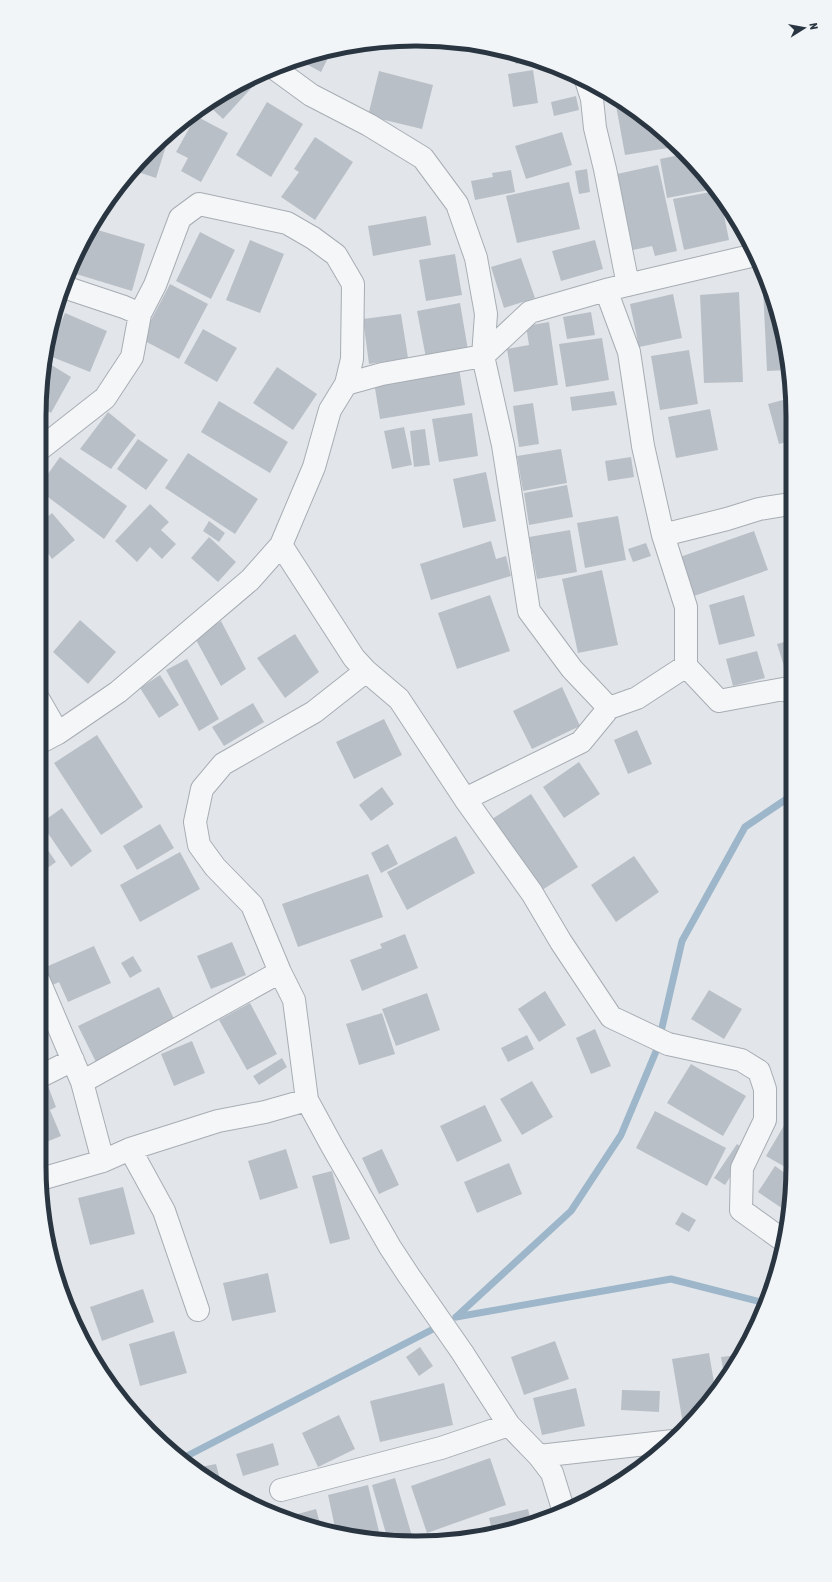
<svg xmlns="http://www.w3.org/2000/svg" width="832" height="1582" font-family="'Asap Condensed',sans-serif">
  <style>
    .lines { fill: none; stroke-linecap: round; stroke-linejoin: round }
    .stream { stroke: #9db6ca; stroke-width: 7 }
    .building { fill: #b9bfc7 }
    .street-casing { stroke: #a7adb4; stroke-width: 24 }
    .street { stroke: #f5f6f8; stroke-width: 22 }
    .rim { fill: none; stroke: #2a3542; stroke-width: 5 }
  </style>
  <rect width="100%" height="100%" fill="#e2e6ea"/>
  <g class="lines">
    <!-- stream -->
    <path class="stream" d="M 456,1317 L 571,1211 L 621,1135 L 657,1049 L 682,941 L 745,827 L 791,796
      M 456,1317 L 671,1279 L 765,1303
      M 183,1458 L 441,1325"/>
  </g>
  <!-- building -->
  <path class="building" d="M 332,50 L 321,72 L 297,59 Z
    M 512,52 L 514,52 L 532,59 L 516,64 Z
    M 533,70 L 538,103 L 513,107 L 508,74 Z
    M 379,71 L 433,85 L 422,129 L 368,116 Z
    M 251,79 L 256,83 L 223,119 L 207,104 L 228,89 Z
    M 576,96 L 579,110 L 554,116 L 551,102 Z
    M 615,100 L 665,133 L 668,148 L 625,155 Z
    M 267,102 L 303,124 L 271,177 L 236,155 Z
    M 196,116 L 228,133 L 201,182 L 181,171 L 188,158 L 176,152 Z
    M 171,130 L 156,178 L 132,170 L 168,132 Z
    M 562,132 L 572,165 L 526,179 L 515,146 Z
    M 315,137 L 353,162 L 315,220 L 281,197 L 299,172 L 294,169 Z
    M 684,154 L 714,189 L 667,198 L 660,159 Z
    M 658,165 L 677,251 L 655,256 L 652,246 L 633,250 L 617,174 Z
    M 587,169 L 590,192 L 579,194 L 575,171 Z
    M 511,170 L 515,192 L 475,200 L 471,181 L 493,177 L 492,173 Z
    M 569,182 L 580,229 L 517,243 L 506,196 Z
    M 716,191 L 720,195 L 729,240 L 684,250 L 673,199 Z
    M 426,216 L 431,245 L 373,256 L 368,226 Z
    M 91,228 L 145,244 L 132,291 L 76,274 L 87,235 Z
    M 200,232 L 235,250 L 211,299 L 176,281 Z
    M 250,240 L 284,254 L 260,313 L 226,300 Z
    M 595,240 L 603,269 L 561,281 L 552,251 Z
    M 455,254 L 462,295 L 426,301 L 419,260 Z
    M 521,258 L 535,298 L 504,308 L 491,267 Z
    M 170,284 L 208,304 L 179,359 L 141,339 Z
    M 769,287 L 790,367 L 790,370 L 767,371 L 763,288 Z
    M 739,292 L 743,382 L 704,383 L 700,295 Z
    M 673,294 L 682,338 L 639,347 L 630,304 Z
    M 460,303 L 468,350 L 426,358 L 417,311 Z
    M 591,312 L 595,335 L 567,339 L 563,317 Z
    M 65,313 L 107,331 L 90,372 L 47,355 Z
    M 401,314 L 408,358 L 369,364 L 363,319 Z
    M 549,322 L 558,385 L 514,392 L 507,349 L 529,345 L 526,326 Z
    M 203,329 L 237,348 L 217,382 L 184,363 Z
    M 602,338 L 609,380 L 566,387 L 559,344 Z
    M 689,350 L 698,404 L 660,410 L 651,356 Z
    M 45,361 L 71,377 L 51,413 L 40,406 L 40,392 Z
    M 277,367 L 317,394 L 293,430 L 253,403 Z
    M 459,368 L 465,405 L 380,419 L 374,382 Z
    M 614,391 L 617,405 L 572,411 L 570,397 Z
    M 790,398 L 790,441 L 779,444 L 768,404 Z
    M 219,401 L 288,442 L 270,473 L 201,432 Z
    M 533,403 L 539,444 L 519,447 L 513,406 Z
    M 710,409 L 718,450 L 676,458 L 668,417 Z
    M 108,412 L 136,435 L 111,469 L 80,449 Z
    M 472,413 L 478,456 L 439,462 L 432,419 Z
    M 404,427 L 412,465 L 392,469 L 384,431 Z
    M 425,429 L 430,465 L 414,467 L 410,431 Z
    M 138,439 L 168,460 L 146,490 L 117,469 Z
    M 561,449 L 567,483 L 523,491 L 517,456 Z
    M 188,453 L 258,499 L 235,534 L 165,488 Z
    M 60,457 L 127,506 L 104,539 L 40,491 L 40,485 Z
    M 631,457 L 634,477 L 608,481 L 605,461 Z
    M 486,472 L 496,521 L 463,528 L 453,479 Z
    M 567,485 L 573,517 L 529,525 L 524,493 Z
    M 150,504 L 169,522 L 161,530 L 176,544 L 162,559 L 150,547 L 137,562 L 115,541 Z
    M 52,513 L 75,540 L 52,559 L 40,542 L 40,523 Z
    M 618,516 L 626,560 L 585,568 L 577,523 Z
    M 209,521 L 225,533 L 219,542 L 203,531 Z
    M 570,530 L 577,572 L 537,579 L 529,537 Z
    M 754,531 L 768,570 L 694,596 L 680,557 Z
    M 209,537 L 236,562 L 218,582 L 191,558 Z
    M 491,541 L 496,559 L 506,556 L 511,576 L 431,600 L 420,564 Z
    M 646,543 L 651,556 L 633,562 L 628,549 Z
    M 602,570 L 618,645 L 578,653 L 562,579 Z
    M 790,584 L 790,611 L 784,586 Z
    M 490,595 L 510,651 L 457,669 L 438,613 Z
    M 744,595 L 755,636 L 719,645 L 709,605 Z
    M 80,620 L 116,652 L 88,684 L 53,652 Z
    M 221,621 L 246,669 L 221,686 L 195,638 Z
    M 295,634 L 319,672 L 285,698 L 257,658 Z
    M 791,640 L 791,685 L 790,685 L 777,644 Z
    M 757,651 L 765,678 L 733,686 L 726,659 Z
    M 187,659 L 219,719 L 199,731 L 166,670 Z
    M 160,675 L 179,705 L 159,718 L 140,688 Z
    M 562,687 L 580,726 L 532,749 L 513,711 Z
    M 253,703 L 264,722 L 224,746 L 212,727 Z
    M 384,719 L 402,755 L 354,779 L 336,742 Z
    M 637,730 L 652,764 L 628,774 L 614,740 Z
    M 97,735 L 143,807 L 101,835 L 54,763 Z
    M 579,762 L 600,794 L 564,818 L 543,787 Z
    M 382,787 L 394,804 L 371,821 L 359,805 Z
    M 531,794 L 578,867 L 539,892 L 492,819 Z
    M 62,808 L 92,851 L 71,867 L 41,823 Z
    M 160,824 L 174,848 L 137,870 L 123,846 Z
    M 456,836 L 475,873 L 407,910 L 387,872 Z
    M 39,837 L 56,862 L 39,874 Z
    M 388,844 L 398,864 L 381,873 L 371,853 Z
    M 180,852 L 200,889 L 140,922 L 120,885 Z
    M 634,856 L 659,892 L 616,922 L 591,885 Z
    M 368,874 L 383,917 L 298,947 L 282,904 Z
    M 405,934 L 418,968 L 362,991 L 350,960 L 382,948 L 380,944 Z
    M 232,942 L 246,975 L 211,989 L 197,956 Z
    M 94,946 L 111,983 L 68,1002 L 59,982 L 46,988 L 39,970 Z
    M 133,956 L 142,971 L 130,978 L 121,963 Z
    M 159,987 L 176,1023 L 96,1062 L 78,1026 Z
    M 709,990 L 742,1009 L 724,1039 L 691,1019 Z
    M 545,991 L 566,1025 L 539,1042 L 518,1009 Z
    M 427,993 L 440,1030 L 396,1046 L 382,1009 Z
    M 250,1003 L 277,1054 L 247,1070 L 219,1020 Z
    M 382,1013 L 395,1054 L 359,1065 L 346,1024 Z
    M 595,1029 L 611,1066 L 591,1074 L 576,1038 Z
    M 527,1035 L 534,1049 L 508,1062 L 501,1048 Z
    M 192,1041 L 205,1073 L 174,1086 L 161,1054 Z
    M 282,1058 L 287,1067 L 259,1085 L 253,1076 Z
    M 691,1064 L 746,1096 L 723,1136 L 667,1103 Z
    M 532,1081 L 553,1117 L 522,1135 L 500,1099 Z
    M 48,1086 L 56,1107 L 50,1110 L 61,1136 L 39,1145 L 39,1090 Z
    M 485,1105 L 502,1141 L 457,1162 L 440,1126 Z
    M 655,1111 L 726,1148 L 707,1186 L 636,1148 Z
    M 792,1112 L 792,1171 L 766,1156 Z
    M 737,1144 L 747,1151 L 725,1185 L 714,1178 Z
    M 286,1149 L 298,1188 L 260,1200 L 248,1161 Z
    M 382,1149 L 399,1185 L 379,1194 L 362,1158 Z
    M 509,1163 L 522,1194 L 477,1213 L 464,1182 Z
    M 775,1166 L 792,1178 L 792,1190 L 789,1213 L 758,1192 Z
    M 332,1171 L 350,1239 L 330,1244 L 312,1176 Z
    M 123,1187 L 135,1234 L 90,1245 L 78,1198 Z
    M 682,1212 L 696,1220 L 689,1232 L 675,1224 Z
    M 268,1273 L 276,1312 L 232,1321 L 223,1283 Z
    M 143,1289 L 154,1322 L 102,1341 L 90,1307 Z
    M 174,1331 L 187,1373 L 140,1386 L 129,1344 Z
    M 555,1341 L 569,1379 L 524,1395 L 511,1357 Z
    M 420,1347 L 433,1366 L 419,1376 L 406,1357 Z
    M 709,1353 L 715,1388 L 689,1423 L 683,1424 L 672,1359 Z
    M 739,1355 L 724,1375 L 721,1357 Z
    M 444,1383 L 453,1425 L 380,1442 L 370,1401 Z
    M 576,1388 L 585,1426 L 542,1435 L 533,1398 Z
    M 622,1390 L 660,1391 L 659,1412 L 621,1410 Z
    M 339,1415 L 355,1449 L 318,1467 L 302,1433 Z
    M 273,1443 L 279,1465 L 243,1476 L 236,1454 Z
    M 490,1458 L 506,1505 L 427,1533 L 411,1486 Z
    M 216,1464 L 222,1486 L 207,1480 L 195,1468 Z
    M 395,1478 L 412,1536 L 403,1539 L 387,1537 L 372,1485 Z
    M 368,1485 L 380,1536 L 336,1532 L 328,1495 Z
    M 598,1494 L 597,1495 L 578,1505 L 577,1499 Z
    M 316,1509 L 322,1531 L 295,1520 L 294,1515 Z
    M 528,1509 L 531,1521 L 492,1530 L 489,1518 Z"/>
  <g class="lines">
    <defs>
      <path id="street" d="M 274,68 L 311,95 L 369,125 L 423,158 L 457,204 L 476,258 L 486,314 L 483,356 L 503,445 L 529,611 L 572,669 L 609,708
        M 586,80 L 592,99 L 595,128 L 605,169 L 628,285
        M 64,287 L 124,307 L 140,314
        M 606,290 L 629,352 L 643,446 L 663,535 L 686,607 L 686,666
        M 346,384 L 382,374 L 483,356 L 530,312 L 606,290 L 755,255
        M 663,535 L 727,519 L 759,509 L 790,504
        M 281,545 L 354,658 L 366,671 L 399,699 L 465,799 L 532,893 L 561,942 L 611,1017 L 668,1044 L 741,1060 L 759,1071 L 765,1089 L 765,1120 L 742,1168 L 741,1210 L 784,1241
        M 366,671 L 314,712 L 223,764 L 202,789 L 195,822 L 199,845 L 215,867 L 252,905 L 280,972 L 294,1000 L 307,1100 L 332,1146 L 390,1247 L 409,1276 L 462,1352 L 509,1425 L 539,1456 L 552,1473 L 564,1512
        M 39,700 L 58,733
        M 39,743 L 58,733 L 118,692 L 250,580 L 281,545 L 314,467 L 330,410 L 346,384 L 352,359 L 353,284 L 336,255 L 313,238 L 287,223 L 199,204 L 180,218 L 155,285 L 140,314 L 132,357 L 105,398 L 40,449
        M 465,799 L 581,742 L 609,708 L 637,698 L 686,666 L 719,701 L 783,689 L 791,692
        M 39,981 L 82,1082 L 103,1161
        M 39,1077 L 73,1060
        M 82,1082 L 280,972
        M 130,1149 L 164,1211 L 198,1310
        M 41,1179 L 103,1161 L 130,1149 L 218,1121 L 265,1112 L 307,1100
        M 539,1456 L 673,1441
        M 281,1490 L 441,1448 L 509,1425"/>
    </defs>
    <!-- street casing -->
    <use href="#street" class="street-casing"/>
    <!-- street -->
    <use href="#street" class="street"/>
  </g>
  <!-- crop -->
  <path d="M0 0H832V1582H0ZM416 46H416A370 370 0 0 1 786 416V1166A370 370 0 0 1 416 1536H416A370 370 0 0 1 46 1166V416A370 370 0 0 1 416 46Z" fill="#f2f5f8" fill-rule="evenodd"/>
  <path class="rim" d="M416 46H416A370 370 0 0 1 786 416V1166A370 370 0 0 1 416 1536H416A370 370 0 0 1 46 1166V416A370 370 0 0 1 416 46Z"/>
  <!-- north arrow -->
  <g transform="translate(804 28) rotate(79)" stroke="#f2f5f8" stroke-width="3" paint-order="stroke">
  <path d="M0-3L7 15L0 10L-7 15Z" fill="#2a3542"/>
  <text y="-6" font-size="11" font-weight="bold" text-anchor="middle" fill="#2a3542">N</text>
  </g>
</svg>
